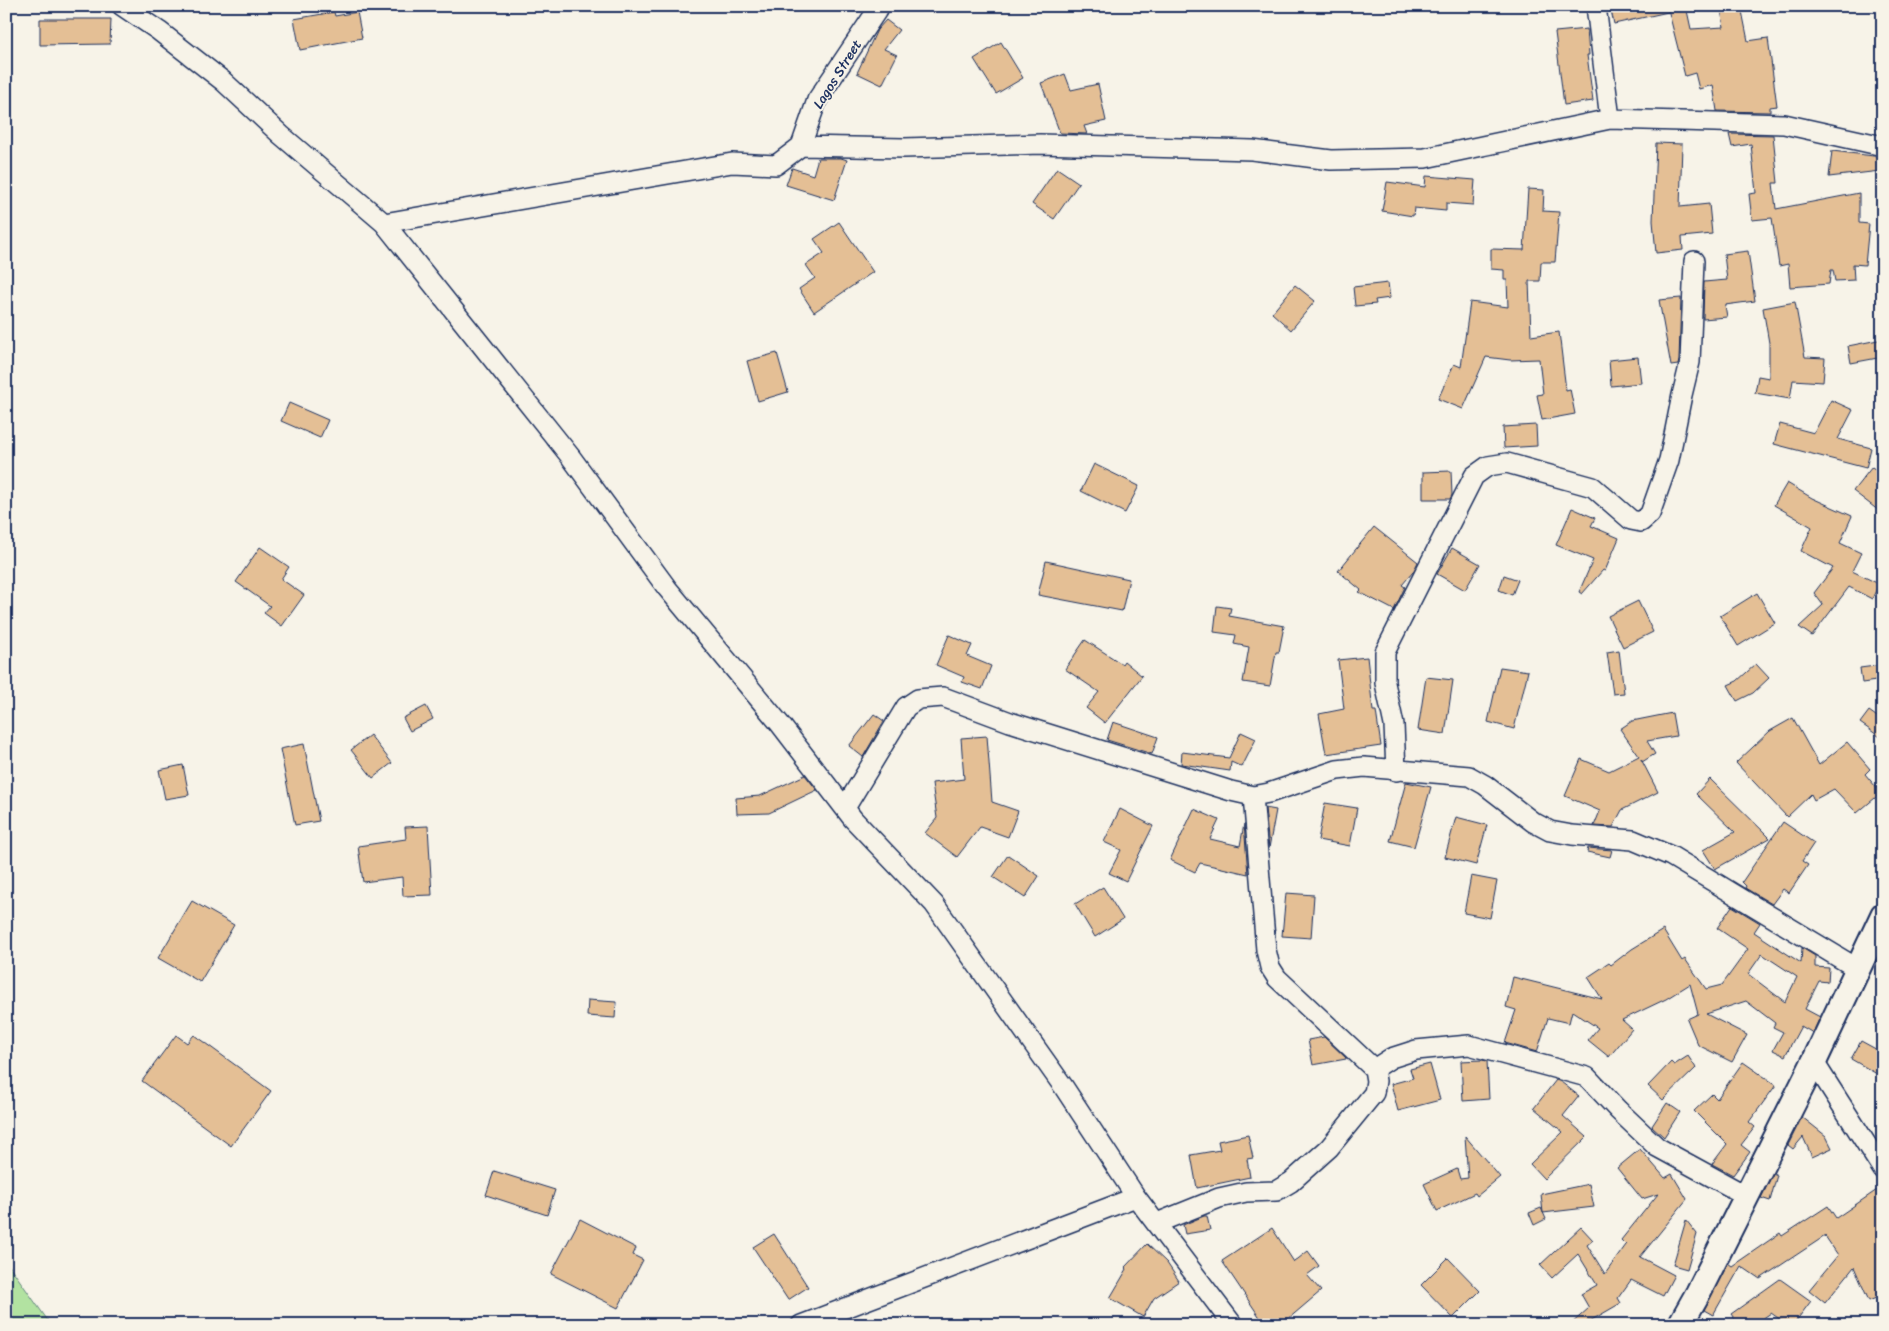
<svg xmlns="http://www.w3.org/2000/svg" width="1889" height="1331" font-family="Sriracha,sans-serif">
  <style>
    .green { fill: #b2e2a1; stroke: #668880 }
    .building { fill: #e4bf95; stroke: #1b2f5e; fill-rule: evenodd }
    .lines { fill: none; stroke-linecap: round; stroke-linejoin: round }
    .minor-casing { stroke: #1b2f5e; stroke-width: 22 }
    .tertiary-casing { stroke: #1b2f5e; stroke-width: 28 }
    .minor { stroke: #f7f3e8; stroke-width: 19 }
    .tertiary { stroke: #f7f3e8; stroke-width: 24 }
    .labels { text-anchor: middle; stroke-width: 4; stroke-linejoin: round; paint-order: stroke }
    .street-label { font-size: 14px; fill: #1b2f5e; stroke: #f7f3e8 }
  </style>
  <rect width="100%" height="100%" fill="#f7f3e8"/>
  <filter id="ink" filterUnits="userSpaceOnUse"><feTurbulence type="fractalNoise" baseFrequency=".02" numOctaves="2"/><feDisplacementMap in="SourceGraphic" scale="10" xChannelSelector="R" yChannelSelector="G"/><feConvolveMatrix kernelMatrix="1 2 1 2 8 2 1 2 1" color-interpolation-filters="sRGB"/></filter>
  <g filter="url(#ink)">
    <!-- green -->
    <path class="green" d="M 6,1261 L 51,1325 L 6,1325 Z"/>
    <!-- building -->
    <path class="building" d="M 1610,6 L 1686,6 L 1691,29 L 1724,27 L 1721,10 L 1741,6 L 1748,41 L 1768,38 L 1777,106 L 1770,107 L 1770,112 L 1717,111 L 1713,85 L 1699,89 L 1695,73 L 1685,76 L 1668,9 L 1668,12 L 1614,24 Z
      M 334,12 L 335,16 L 357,12 L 362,38 L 300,50 L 294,19 Z
      M 40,19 L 111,19 L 110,44 L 40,45 Z
      M 886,20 L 899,30 L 884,49 L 897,55 L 882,85 L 857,73 L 877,30 Z
      M 1587,29 L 1589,55 L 1587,55 L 1593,101 L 1564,105 L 1555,32 Z
      M 1001,42 L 1023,78 L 996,94 L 974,59 Z
      M 1065,74 L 1071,90 L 1098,84 L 1106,121 L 1084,126 L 1087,134 L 1060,133 L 1041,83 Z
      M 1729,134 L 1773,135 L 1778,183 L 1773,183 L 1776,209 L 1859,193 L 1859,223 L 1869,224 L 1865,265 L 1853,264 L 1854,280 L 1835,281 L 1833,270 L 1831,270 L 1829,284 L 1790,287 L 1788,264 L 1779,266 L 1772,218 L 1752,220 L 1749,194 L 1756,193 L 1751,144 L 1732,147 Z
      M 1656,143 L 1682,144 L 1680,207 L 1709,204 L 1712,234 L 1682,237 L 1683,250 L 1656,253 L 1653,221 Z
      M 1832,151 L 1882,157 L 1880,171 L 1829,177 Z
      M 818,158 L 841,158 L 847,160 L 834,200 L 786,185 L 792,168 L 813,175 Z
      M 1057,168 L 1079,183 L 1054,219 L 1032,204 Z
      M 1426,176 L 1475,180 L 1473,205 L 1446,203 L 1446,211 L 1414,208 L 1413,216 L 1382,211 L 1387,182 L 1425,187 Z
      M 1528,189 L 1544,190 L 1543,211 L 1559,212 L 1555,262 L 1541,262 L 1540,281 L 1529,281 L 1531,336 L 1559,332 L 1566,390 L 1570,389 L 1575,414 L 1542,420 L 1537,395 L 1543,394 L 1539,359 L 1510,360 L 1486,357 L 1463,409 L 1438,399 L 1454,364 L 1461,367 L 1470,302 L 1508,307 L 1507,280 L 1504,280 L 1504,270 L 1491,269 L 1491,249 L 1524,250 Z
      M 839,222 L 873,272 L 814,312 L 799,289 L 815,278 L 806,265 L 824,253 L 814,239 Z
      M 1748,251 L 1755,301 L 1725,305 L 1727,317 L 1703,319 L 1704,282 L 1727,280 L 1724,254 Z
      M 1388,283 L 1390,298 L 1375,300 L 1376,304 L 1355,306 L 1353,287 Z
      M 1295,285 L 1315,301 L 1291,330 L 1272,313 Z
      M 1681,298 L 1679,360 L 1678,365 L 1671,366 L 1659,300 Z
      M 1795,302 L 1805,357 L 1825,358 L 1823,382 L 1793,380 L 1790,399 L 1755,393 L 1758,376 L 1769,378 L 1769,343 L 1763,308 Z
      M 1883,339 L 1883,357 L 1851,363 L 1848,346 Z
      M 777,353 L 788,392 L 758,401 L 747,361 Z
      M 1638,357 L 1641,383 L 1611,386 L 1609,360 Z
      M 1831,400 L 1853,410 L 1838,439 L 1871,448 L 1866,468 L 1774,444 L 1780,424 L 1814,433 Z
      M 289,403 L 328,420 L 320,438 L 281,421 Z
      M 1536,425 L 1537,446 L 1504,448 L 1503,427 Z
      M 1094,464 L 1139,486 L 1125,513 L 1081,491 Z
      M 1872,467 L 1883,475 L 1883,514 L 1853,491 Z
      M 1451,471 L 1452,495 L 1450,499 L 1423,499 L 1423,472 Z
      M 1787,483 L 1812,498 L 1852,516 L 1840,543 L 1861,553 L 1852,571 L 1879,584 L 1872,599 L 1849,587 L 1812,636 L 1799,627 L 1823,605 L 1814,593 L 1833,568 L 1801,551 L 1812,527 L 1774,505 Z
      M 1572,508 L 1595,518 L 1591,526 L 1619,538 L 1605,571 L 1603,570 L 1582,594 L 1579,592 L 1593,560 L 1556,545 Z
      M 1374,527 L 1418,562 L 1413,572 L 1402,585 L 1405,587 L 1394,610 L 1359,592 L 1361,590 L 1338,571 Z
      M 260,547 L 289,567 L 281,579 L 304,595 L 282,626 L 264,613 L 270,606 L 236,582 Z
      M 1452,548 L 1480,564 L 1465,590 L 1437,574 Z
      M 1046,561 L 1129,579 L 1122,611 L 1038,595 Z
      M 1504,575 L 1518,580 L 1512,595 L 1499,590 Z
      M 1757,593 L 1775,623 L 1738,646 L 1720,616 Z
      M 1638,601 L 1653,632 L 1623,647 L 1608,616 Z
      M 1217,606 L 1231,608 L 1229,616 L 1284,626 L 1279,652 L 1276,652 L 1270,686 L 1243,682 L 1249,647 L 1234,644 L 1236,635 L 1214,632 Z
      M 949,635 L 972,645 L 967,656 L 991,666 L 982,689 L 962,682 L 964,677 L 936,665 Z
      M 1085,640 L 1122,664 L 1124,661 L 1142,676 L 1105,723 L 1086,708 L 1099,692 L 1065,669 Z
      M 1619,650 L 1624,693 L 1613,694 L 1607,652 Z
      M 1367,657 L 1373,711 L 1376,711 L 1381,746 L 1326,754 L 1319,714 L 1344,709 L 1338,660 Z
      M 1756,664 L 1769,678 L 1753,693 L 1737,701 L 1728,685 L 1737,681 Z
      M 1883,665 L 1883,680 L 1862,683 L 1860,668 Z
      M 1500,667 L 1528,671 L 1514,729 L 1488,722 Z
      M 1426,677 L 1453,680 L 1445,734 L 1418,730 Z
      M 426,706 L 433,719 L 410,731 L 403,718 Z
      M 1869,711 L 1883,721 L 1883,739 L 1860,723 Z
      M 1672,713 L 1676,736 L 1647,741 L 1655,754 L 1642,762 L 1641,759 L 1658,792 L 1622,810 L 1613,827 L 1594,826 L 1600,811 L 1565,796 L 1581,759 L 1609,771 L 1639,756 L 1620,729 L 1632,721 Z
      M 874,714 L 884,721 L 863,757 L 849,746 Z
      M 1793,718 L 1819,765 L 1847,742 L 1870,769 L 1865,774 L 1881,793 L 1857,813 L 1834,789 L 1814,800 L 1811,794 L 1787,817 L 1736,763 L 1770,731 Z
      M 1113,722 L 1158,737 L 1152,754 L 1107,740 Z
      M 1241,732 L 1256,739 L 1242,767 L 1231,762 L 1230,771 L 1181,764 L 1182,752 L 1229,758 Z
      M 370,735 L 392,763 L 373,778 L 351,750 Z
      M 987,736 L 992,802 L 1018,811 L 1008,837 L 980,827 L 957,857 L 925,833 L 937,818 L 932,783 L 964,779 L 961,738 Z
      M 304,744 L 319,821 L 295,825 L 280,749 Z
      M 183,765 L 189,795 L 165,799 L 159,770 Z
      M 805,775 L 817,790 L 769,813 L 737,814 L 736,798 L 760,796 Z
      M 1710,779 L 1770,838 L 1715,869 L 1703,850 L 1735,832 L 1696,794 Z
      M 1406,782 L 1431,787 L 1414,847 L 1390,841 Z
      M 1325,803 L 1357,808 L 1350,846 L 1318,840 Z
      M 1265,808 L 1276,810 L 1269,848 Z
      M 1120,809 L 1153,826 L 1126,881 L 1109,873 L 1121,850 L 1104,842 Z
      M 1194,809 L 1219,820 L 1210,839 L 1240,846 L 1244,824 L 1248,874 L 1200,863 L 1195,872 L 1170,860 Z
      M 1456,817 L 1487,825 L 1476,865 L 1445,857 Z
      M 1783,822 L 1814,843 L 1802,861 L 1808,865 L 1789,893 L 1783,889 L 1772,904 L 1745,888 L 1746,886 L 1742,882 Z
      M 428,826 L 432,895 L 403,896 L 402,877 L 363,882 L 358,846 L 406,839 L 405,827 Z
      M 1588,848 L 1612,850 L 1610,857 L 1587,852 Z
      M 1008,855 L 1039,876 L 1025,898 L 993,877 Z
      M 1471,876 L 1497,881 L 1490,918 L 1464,913 Z
      M 1103,887 L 1123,919 L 1095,937 L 1075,904 Z
      M 1286,893 L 1314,895 L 1311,938 L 1282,936 Z
      M 192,901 L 234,925 L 200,982 L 158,958 Z
      M 1732,906 L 1760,923 L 1754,932 L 1801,963 L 1802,948 L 1815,956 L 1815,967 L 1829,968 L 1828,982 L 1819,981 L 1805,1009 L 1820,1017 L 1813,1033 L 1801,1026 L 1785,1056 L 1773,1050 L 1783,1032 L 1773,1027 L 1775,1023 L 1746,1001 L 1706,1014 L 1747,1035 L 1732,1062 L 1698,1045 L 1687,1019 L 1698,1014 L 1690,984 L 1666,999 L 1622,1020 L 1632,1029 L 1609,1057 L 1588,1040 L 1598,1028 L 1572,1011 L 1569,1023 L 1548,1018 L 1537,1052 L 1505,1043 L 1516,1010 L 1506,1007 L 1513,977 L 1602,999 L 1588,977 L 1609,963 L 1611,965 L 1632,949 L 1663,930 L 1682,961 L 1685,959 L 1706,989 L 1722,985 L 1748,949 L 1717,928 ZM 1762,954 L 1797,977 L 1785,1002 L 1748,974 Z
      M 588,1000 L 616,1002 L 615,1018 L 587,1016 Z
      M 176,1035 L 187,1043 L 194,1035 L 271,1091 L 231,1146 L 142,1081 Z
      M 1324,1037 L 1346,1058 L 1346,1059 L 1313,1065 L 1308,1040 Z
      M 1861,1041 L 1883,1053 L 1883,1064 L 1877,1074 L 1851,1059 Z
      M 1688,1056 L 1696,1068 L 1663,1100 L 1648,1086 L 1671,1062 L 1674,1065 Z
      M 1482,1060 L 1487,1061 L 1489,1099 L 1463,1101 L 1461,1061 Z
      M 1743,1062 L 1776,1085 L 1749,1122 L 1755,1127 L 1741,1145 L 1750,1152 L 1733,1175 L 1712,1164 L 1727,1144 L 1694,1111 L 1712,1094 L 1717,1099 Z
      M 1430,1064 L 1440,1100 L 1398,1111 L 1391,1084 L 1413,1078 L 1410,1069 Z
      M 1556,1080 L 1561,1082 L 1579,1096 L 1563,1116 L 1587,1137 L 1544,1179 L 1530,1164 L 1563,1132 L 1534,1108 Z
      M 1667,1103 L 1680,1112 L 1664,1137 L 1652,1126 Z
      M 1802,1117 L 1826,1136 L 1832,1148 L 1812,1157 L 1803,1137 L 1793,1149 L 1788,1145 Z
      M 1248,1135 L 1253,1158 L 1247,1159 L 1250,1177 L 1197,1188 L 1191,1155 L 1220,1150 L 1218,1141 Z
      M 1465,1136 L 1500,1177 L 1477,1196 L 1475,1193 L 1437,1211 L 1424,1184 L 1457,1169 L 1460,1179 L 1468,1178 Z
      M 1640,1149 L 1665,1178 L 1672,1174 L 1687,1199 L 1640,1257 L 1674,1275 L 1663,1296 L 1631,1280 L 1618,1298 L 1621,1303 L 1583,1325 L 1570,1325 L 1589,1308 L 1581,1294 L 1597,1285 L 1578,1254 L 1552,1278 L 1540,1265 L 1581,1227 L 1593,1240 L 1587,1245 L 1605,1274 L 1626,1245 L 1621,1240 L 1658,1194 L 1642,1199 L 1617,1168 Z
      M 494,1171 L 555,1190 L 547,1215 L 486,1195 Z
      M 1773,1173 L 1777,1175 L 1770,1201 L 1761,1198 Z
      M 1589,1184 L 1594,1207 L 1543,1213 L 1541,1194 Z
      M 1877,1190 L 1883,1200 L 1883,1295 L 1869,1301 L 1854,1267 L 1825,1303 L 1809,1290 L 1838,1255 L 1825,1236 L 1760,1279 L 1741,1266 L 1713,1315 L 1704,1310 L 1728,1263 L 1732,1266 L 1780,1233 L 1782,1236 L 1828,1206 L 1836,1218 Z
      M 1541,1208 L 1546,1219 L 1534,1225 L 1529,1213 Z
      M 1204,1216 L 1207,1216 L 1210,1230 L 1185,1234 L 1183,1225 Z
      M 580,1219 L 636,1248 L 633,1255 L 643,1260 L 618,1308 L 551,1274 Z
      M 1686,1220 L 1697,1234 L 1687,1269 L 1673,1265 Z
      M 1272,1228 L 1294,1262 L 1308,1251 L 1319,1266 L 1307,1275 L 1321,1291 L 1281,1325 L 1265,1325 L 1222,1261 Z
      M 774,1234 L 808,1287 L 788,1300 L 753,1247 Z
      M 1147,1244 L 1167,1263 L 1179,1281 L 1154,1298 L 1143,1317 L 1110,1298 L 1127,1269 L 1125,1267 Z
      M 1448,1258 L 1480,1291 L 1453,1318 L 1421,1285 Z
      M 1780,1279 L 1811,1301 L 1793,1325 L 1788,1325 L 1771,1313 L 1753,1325 L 1739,1325 L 1731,1314 Z"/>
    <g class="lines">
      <defs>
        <path id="minor" d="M 122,6 L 159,31 L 223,81 L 281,135 L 384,223 L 570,456 L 667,588 L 780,724 L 853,819 L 934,904 L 1063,1086 L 1136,1197 L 1233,1325
          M 1596,6 L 1610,119
          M 801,146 L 817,100 L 880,6
          M 384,223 L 732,163 L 776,165 L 801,146 L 904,148 L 1040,144 L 1252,150 L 1331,160 L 1425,158 L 1610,119 L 1784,124 L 1883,146
          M 1396,771 L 1394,725 L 1385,683 L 1385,652 L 1474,476 L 1488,466 L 1507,463 L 1593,487 L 1631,520 L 1641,522 L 1650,514 L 1669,460 L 1682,395 L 1690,362 L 1694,261
          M 845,808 L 906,707 L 918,699 L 943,697 L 1010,722 L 1231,791 L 1253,796 L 1269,793 L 1337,770 L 1364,767 L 1469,776 L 1485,785 L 1533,822 L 1550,831 L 1572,835 L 1633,840 L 1671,856 L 1858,969
          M 1814,1062 L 1883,1170
          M 1374,1069 L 1391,1058 L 1416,1050 L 1469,1045 L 1587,1077 L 1618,1110 L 1657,1147 L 1747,1196
          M 1157,1223 L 1219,1198 L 1246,1192 L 1276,1191 L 1291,1182 L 1329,1148 L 1374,1093 L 1376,1081 L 1374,1069 L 1277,978 L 1270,967 L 1266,950 L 1253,796
          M 801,1325 L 1136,1197"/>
        <path id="tertiary" d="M 1680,1325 L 1698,1293 L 1814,1062 L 1883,915"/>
      </defs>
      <!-- minor casing -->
      <use href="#minor" class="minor-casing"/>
      <!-- tertiary casing -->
      <use href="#tertiary" class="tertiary-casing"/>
      <!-- minor -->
      <use href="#minor" class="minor"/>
      <!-- tertiary -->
      <use href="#tertiary" class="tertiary"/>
    </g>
  </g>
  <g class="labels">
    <!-- street labels -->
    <g class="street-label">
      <text transform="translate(837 74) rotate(-58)" y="5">Lagos Street</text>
    </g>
  </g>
  <!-- margin -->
  <rect width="1889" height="1331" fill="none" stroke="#f7f3e8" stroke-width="25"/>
  <rect x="12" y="12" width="1864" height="1306" fill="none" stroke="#1b2f5e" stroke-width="2" filter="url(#ink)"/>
</svg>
